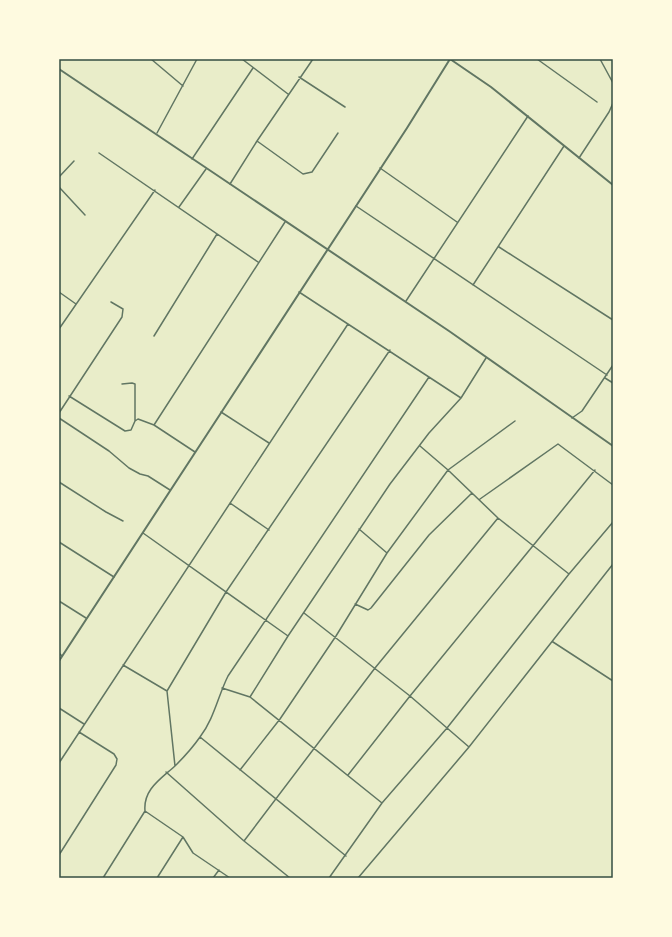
<svg xmlns="http://www.w3.org/2000/svg" width="672" height="937" font-family="Karla,sans-serif">
  <style>
    .lines { fill: none; stroke-linecap: round; stroke-linejoin: round }
    .minor { stroke: #617663; stroke-width: 1.5 }
    .tertiary { stroke: #617663; stroke-width: 2 }
    .neatline { fill: none; stroke: #344e41; stroke-width: 1.5 }
  </style>
  <rect width="100%" height="100%" fill="#e9edc9"/>
  <g class="lines">
    <!-- minor -->
    <path class="minor" d="M 151,59 L 183,86
      M 242,59 L 288,94
      M 537,59 L 597,102
      M 600,59 L 613,83
      M 299,77 L 345,107
      M 157,133 L 197,59
      M 257,141 L 303,174 L 312,172 L 338,133
      M 99,153 L 258,262
      M 579,158 L 609,112 L 613,103
      M 192,159 L 253,68
      M 380,168 L 457,222
      M 59,177 L 74,161
      M 230,184 L 257,141 L 313,59
      M 59,187 L 85,215
      M 356,206 L 607,375
      M 179,207 L 206,169
      M 499,247 L 613,320
      M 473,285 L 564,146
      M 59,292 L 76,304
      M 299,292 L 461,398
      M 406,301 L 528,116
      M 59,329 L 155,190
      M 154,336 L 217,234
      M 605,378 L 613,383
      M 122,384 L 132,383 L 135,384 L 135,421
      M 69,396 L 125,431 L 131,430 L 135,421 L 138,419 L 154,425
      M 221,412 L 269,443
      M 59,413 L 122,317 L 123,309 L 111,302
      M 59,418 L 109,451 L 129,468 L 140,474 L 148,476 L 170,490
      M 572,418 L 582,411 L 613,365
      M 420,446 L 448,470 L 498,518 L 569,574
      M 195,452 L 154,425 L 285,222
      M 59,482 L 106,512 L 123,521
      M 480,499 L 558,444 L 613,485
      M 230,503 L 269,530
      M 359,529 L 387,553
      M 143,533 L 288,636
      M 59,542 L 114,577
      M 59,601 L 86,618
      M 355,604 L 368,610 L 371,608 L 429,535 L 472,493
      M 304,613 L 410,696 L 469,747
      M 553,642 L 613,681
      M 59,653 L 62,656
      M 123,665 L 167,691 L 175,766
      M 222,688 L 250,697 L 382,803
      M 167,691 L 226,592 L 390,350
      M 250,697 L 288,636 L 390,484 L 429,433 L 461,398 L 486,358
      M 59,708 L 84,724
      M 200,737 L 346,856
      M 59,763 L 348,324
      M 240,770 L 280,719 L 336,636 L 387,553 L 448,470 L 515,421
      M 166,772 L 244,841 L 290,878
      M 348,775 L 410,696 L 595,470
      M 183,837 L 193,853 L 230,878
      M 244,841 L 375,668 L 498,518
      M 59,855 L 116,765 L 117,759 L 114,754 L 79,732
      M 103,878 L 145,811
      M 157,878 L 183,837 L 145,811 C 143,789 161,779 176,765 C 184,757 193,747 200,737 C 214,719 218,696 228,676 L 429,377
      M 213,878 L 219,870
      M 329,878 L 382,803 L 447,728 L 569,574 L 613,522
      M 358,878 L 469,747 L 613,564"/>
    <!-- tertiary -->
    <path class="tertiary" d="M 59,69 L 449,331 L 613,446
      M 59,661 L 407,128 L 450,59 L 491,87 L 613,185"/>
  </g>
  <!-- border -->
  <rect width="672" height="937" fill="none" stroke="#fefae0" stroke-width="120"/>
  <rect x="60" y="60" width="552" height="817" class="neatline"/>
</svg>
